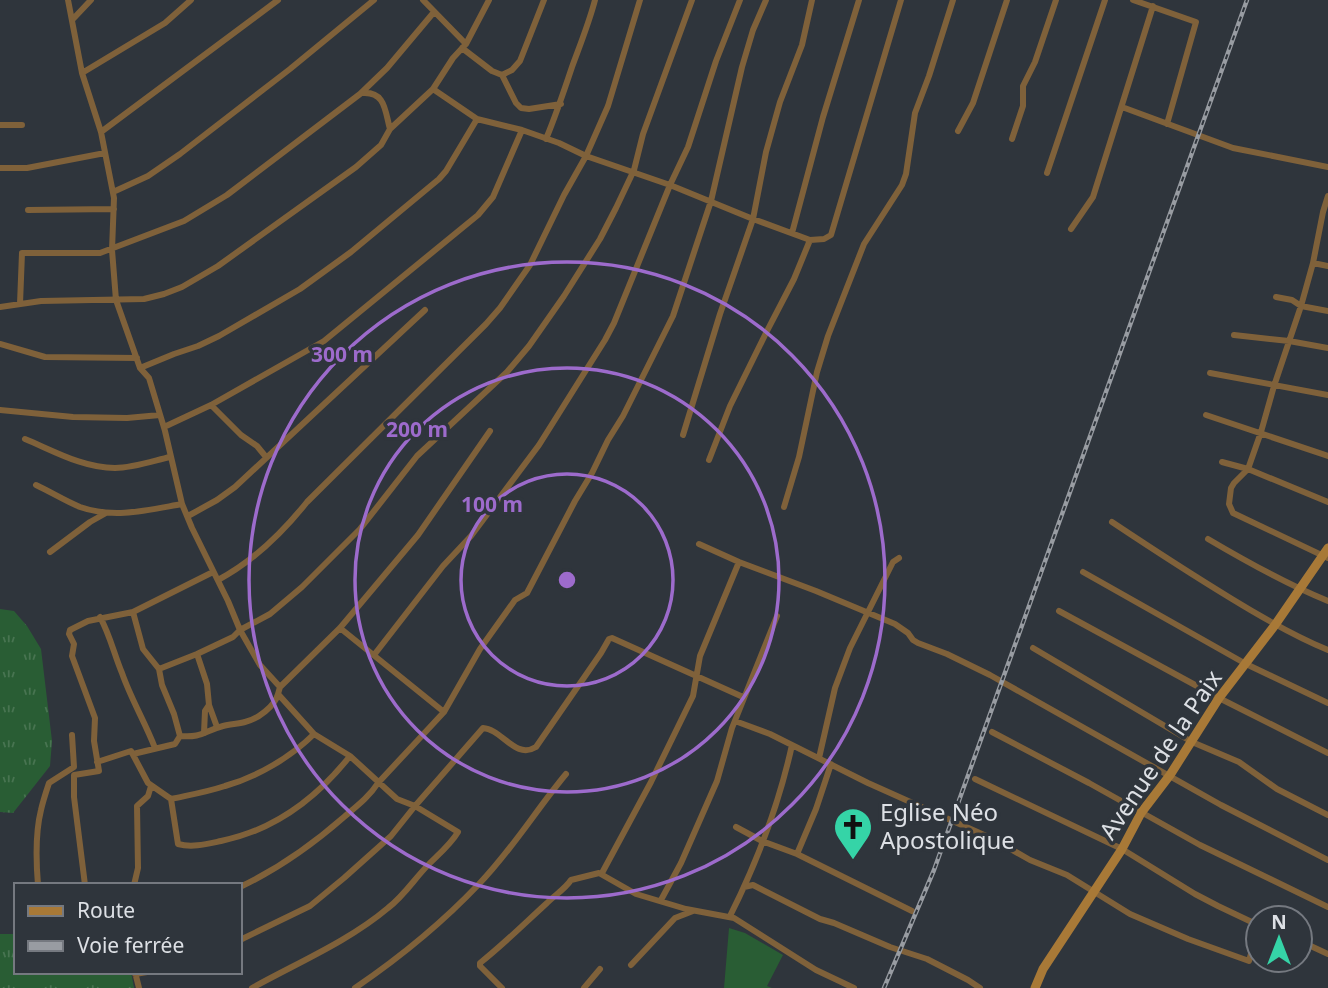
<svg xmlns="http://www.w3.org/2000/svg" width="1328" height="988" font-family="'Noto Sans',sans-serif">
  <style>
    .grass { fill: url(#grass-tufts) }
    .green { fill: #295d34 }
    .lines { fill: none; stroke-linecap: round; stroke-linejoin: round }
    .street { stroke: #7f613a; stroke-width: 6 }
    .secondary { stroke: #a87937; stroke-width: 9 }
    .rail-casing { stroke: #989ca2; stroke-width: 4.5 }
    .rail { stroke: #2f353c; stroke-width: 2; stroke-dasharray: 5; stroke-linecap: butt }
    .ring { fill: none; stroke: #9d6bcc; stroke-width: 3.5 }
    .labels { text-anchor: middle; stroke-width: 7; stroke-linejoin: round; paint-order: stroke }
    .street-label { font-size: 24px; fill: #dde0e5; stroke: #2f353c }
    .poi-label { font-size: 24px; fill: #dde0e5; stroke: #2f353c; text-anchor: start }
    .centre { fill: #9d6bcc; stroke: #2f353c; stroke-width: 3.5 }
    .ring-label { font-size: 21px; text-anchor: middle; font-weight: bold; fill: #9d6bcc; stroke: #2f353c; stroke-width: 7; stroke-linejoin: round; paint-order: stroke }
  </style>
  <defs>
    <pattern id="grass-tufts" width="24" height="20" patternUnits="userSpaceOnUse" patternTransform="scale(1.75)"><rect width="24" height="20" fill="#295d34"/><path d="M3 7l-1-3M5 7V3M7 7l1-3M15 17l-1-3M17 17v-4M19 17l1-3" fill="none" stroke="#487451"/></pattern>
  </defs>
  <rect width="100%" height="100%" fill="#2f353c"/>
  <!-- grass -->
  <path class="grass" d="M 0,609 L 14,611 L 27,626 L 41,649 L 52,741 L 50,766 L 13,813 L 0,812 Z
    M 0,934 L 16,934 L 16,972 L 131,972 L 134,988 L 0,988 Z"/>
  <!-- green -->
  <path class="green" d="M 729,928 L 745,933 L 783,955 L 767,986 L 772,988 L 724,988 Z"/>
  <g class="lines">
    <!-- street -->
    <path class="street" d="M 68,0 L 82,73 L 101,132 L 114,198 L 112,250 L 116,300 L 140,368 L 149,378 L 165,431 L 182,504 L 192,528 L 228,601 L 240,630 L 260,665 L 280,687 L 278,694 L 314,734 L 350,756 L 397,799 L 415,806 L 458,832 C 451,844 439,854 429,864 C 415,878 404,896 388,908 C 349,941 297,963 252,988
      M 423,0 L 466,44
      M 1133,0 L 1196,22 L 1167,124
      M 73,19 L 91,0
      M 462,48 L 492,71 L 502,75 L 516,103 L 521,108 L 529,109 L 561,104
      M 82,73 L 165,23 L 191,0
      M 502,75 L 512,70 L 520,61 L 544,0
      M 433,89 L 477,119 L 522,130 L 559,143 L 586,156 L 670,185 L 753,219 L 810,240
      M 362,93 C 386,91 385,112 390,129
      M 1122,107 L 1233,148 L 1328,167
      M 0,125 L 22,125
      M 958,131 L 973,103 L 1007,0
      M 101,132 L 278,0
      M 546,139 C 556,115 564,91 572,67 C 580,45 589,23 595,0
      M 1012,139 L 1023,106 L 1023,86 L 1035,62 L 1056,0
      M 0,168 L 27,168 L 105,153
      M 1047,173 L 1105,0
      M 113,192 L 148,176 L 180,154 L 290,69 L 374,0
      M 1328,196 L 1323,212 L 1313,263 L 1301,306 L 1274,386 L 1261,432 L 1248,469 L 1234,483 L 1231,488 L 1229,504 L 1233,513 L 1328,558
      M 28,210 L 114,209
      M 1071,229 L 1093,197 L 1153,6
      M 792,233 L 823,117 L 859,0
      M 1313,263 L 1328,266
      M 1276,297 L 1292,300 L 1301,306 L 1328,311
      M 20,304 L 22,253 L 100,253 L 184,221 L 227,195 L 360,94 L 387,68 L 434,12
      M 0,307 L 41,301 L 144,299 L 164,294 L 182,287 L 218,266 L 356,167 L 381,145 L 390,129 L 433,89 L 453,58 L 466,44 L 489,0
      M 1234,335 L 1289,341 L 1328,348
      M 0,344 L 45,357 L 137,358
      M 140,368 L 174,354 L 198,346 L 219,336 L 300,289 L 351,252 L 439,179 L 446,171 L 477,119
      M 1210,373 L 1328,395
      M 211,405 L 241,435 L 257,446 L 266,457
      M 0,410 L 73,417 L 127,418 L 160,415
      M 1206,415 L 1328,456
      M 164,427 L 211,405 L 324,341 L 478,215 L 493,197 L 522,130
      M 683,435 L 720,314 L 753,219 L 766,152 L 780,102 L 802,45 L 812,0
      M 25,439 C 54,451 83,468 115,468 C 133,468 153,461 170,457
      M 709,460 L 730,406 L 767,331 L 794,279 L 810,240 L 824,239 L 831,235 L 901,0
      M 1222,462 L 1248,469 L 1328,502
      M 36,485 C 51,492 65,501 80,507 C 114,519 148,510 182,504
      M 784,507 L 799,457 L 817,372 L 828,336 L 864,244 L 902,185 L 906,174 L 915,113 L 929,76 L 953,0
      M 188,516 L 217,500 L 235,487 L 425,310
      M 1112,522 C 1151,548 1191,574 1232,599 C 1263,618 1294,636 1328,650
      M 1208,539 C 1247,562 1286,584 1328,601
      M 699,544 L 739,562 L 816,591 L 895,624 L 908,633 L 913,640 L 918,643 L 947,654 L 990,675 L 1221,805 L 1328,860
      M 50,552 L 90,522 L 106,513
      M 1083,572 L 1246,664 L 1328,703
      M 218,580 C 252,562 283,532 307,502 L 486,324 L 500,308 L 530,265 L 564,195 L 586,156 L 608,106 L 640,0
      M 1059,611 L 1219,698 L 1328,753
      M 133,612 L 143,649 L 159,669 L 162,685 L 174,714 L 180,736
      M 100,617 C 110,635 114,654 122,673 C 131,699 145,722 155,748
      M 340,628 L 444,712
      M 1033,648 L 1192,742 L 1239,762 L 1277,789 L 1328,815
      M 197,654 L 207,684 L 209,705 L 205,711 L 204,733
      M 374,655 L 443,566 L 471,536 L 539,445 L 605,340 L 614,323 L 670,185 L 688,147 L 716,61 L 740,0
      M 159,669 L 197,654 L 233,637 L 240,630 L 270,614 L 302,587 L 360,529 L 417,456 L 507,372 L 529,346 L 564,296 L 600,239 L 616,208 L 634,170 L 643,134 L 692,0
      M 280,687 L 340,628 L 418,535 L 490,431
      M 209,705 L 217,727
      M 735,721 L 770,734 L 868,783 L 993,839 L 1030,860 L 1067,875 L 1130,914 L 1188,939 L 1249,961 L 1252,950
      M 992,732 L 1089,783 L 1200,845 L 1328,907
      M 133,754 L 175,744 L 180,736 C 202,738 204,731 223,726 C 230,724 238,724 245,722 C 258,719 275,706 278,694
      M 819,758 L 835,688 L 850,648 L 893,562 L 899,558
      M 97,762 L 131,751 L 148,783 L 171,799 C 189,795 207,792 225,786 C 257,777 291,757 314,734
      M 975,779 L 1122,849 L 1195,894 L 1218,906 L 1258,925
      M 171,799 L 178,844 C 192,848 207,844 221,841 C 275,830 316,799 350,756
      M 736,827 L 762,841 L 797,854 L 912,911
      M 797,854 L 816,809 L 831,764
      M 602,873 L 651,782 L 693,696 L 700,656 L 739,562
      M 38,885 C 36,861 35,834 41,810 C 43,801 46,792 49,783 L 74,767 L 72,735
      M 85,885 L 74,797 L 74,775 L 99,771 L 94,741 L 95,718 L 72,656 L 74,644 L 69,634 L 70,630 L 88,621 L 133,612 L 213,572
      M 134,885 L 138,868 L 137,806 L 148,796 L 151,786
      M 240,887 C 278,869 312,845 344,817 C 357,806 369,797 378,783 L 444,712 L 480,649 L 515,600 L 527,593 L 575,501 L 592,473 L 608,440 L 623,416 L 673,316 L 711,201 L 742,67 L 753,30 L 766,0
      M 744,887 L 753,885 L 755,886 L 820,919 L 834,923 L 890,947 L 927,959 L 968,980 L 980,988
      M 661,900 L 681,863 L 717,781 L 732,728 L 777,616
      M 730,916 C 757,862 779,804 792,745
      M 240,940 L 310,906 L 344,878 L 391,836 L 415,806 L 483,728 C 502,729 515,760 536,747 L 601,653 L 609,639 L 612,638 L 743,697
      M 1300,941 L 1328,954
      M 631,965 L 675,918 L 693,911
      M 135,972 L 139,988
      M 135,974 L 147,972
      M 355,988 C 399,958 442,923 479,884 C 512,850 536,810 566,774
      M 502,988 L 480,966 L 480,963 C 504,944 525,923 547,903 C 555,895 565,889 571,880 L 599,873 L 636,894 L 686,909 L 734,918 L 816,970 L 854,988
      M 584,988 L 600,969"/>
    <!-- secondary -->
    <path class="secondary" d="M 1035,988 L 1043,969 L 1122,849 L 1141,813 L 1170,775 L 1219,698 L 1275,625 L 1328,548"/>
    <defs>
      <path id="rail" d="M 884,988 L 934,870 L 1247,0"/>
    </defs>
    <!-- rail casing -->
    <use href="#rail" class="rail-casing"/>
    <!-- rail -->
    <use href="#rail" class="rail"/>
  </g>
  <!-- distance rings -->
  <g class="ring">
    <circle cx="567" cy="580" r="106"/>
    <circle cx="567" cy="580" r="212"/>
    <circle cx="567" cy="580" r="318"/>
  </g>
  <!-- icons -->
  <defs>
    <symbol id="church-pin" viewBox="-11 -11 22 30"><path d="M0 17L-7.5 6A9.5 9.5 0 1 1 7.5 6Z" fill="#35d4a7" stroke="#2f353c"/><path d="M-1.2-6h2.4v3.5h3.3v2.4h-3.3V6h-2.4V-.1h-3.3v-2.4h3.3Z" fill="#111"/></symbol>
  </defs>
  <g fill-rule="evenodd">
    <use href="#church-pin" x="831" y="805" width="44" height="60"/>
  </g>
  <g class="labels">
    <!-- street labels -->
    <g class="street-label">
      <text transform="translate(1161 755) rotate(-56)" y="8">Avenue de la Paix</text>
    </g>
    <!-- poi labels -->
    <g class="poi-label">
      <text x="880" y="821">Eglise Néo<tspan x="880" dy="28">Apostolique</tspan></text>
    </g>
  </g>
  <circle cx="567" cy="580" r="10" class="centre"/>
  <g class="ring-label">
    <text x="342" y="362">300 m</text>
    <text x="417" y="437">200 m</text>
    <text x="492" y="512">100 m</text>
  </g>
  <!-- legend -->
  <rect x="14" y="883" width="228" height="91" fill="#2f353c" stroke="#757980" stroke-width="2"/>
  <rect x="28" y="906" width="35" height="10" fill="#a87937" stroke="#757980" stroke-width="2"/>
  <text x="77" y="918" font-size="21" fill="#dde0e5">Route</text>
  <rect x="28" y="941" width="35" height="10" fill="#989ca2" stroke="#757980" stroke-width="2"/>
  <text x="77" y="953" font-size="21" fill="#dde0e5">Voie ferrée</text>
  <!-- north arrow -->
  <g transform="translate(1279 939)"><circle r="33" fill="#2f353c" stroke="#757980" stroke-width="2"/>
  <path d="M0-5L12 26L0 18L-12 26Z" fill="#35d4a7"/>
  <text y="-10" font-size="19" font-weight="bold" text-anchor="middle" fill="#dde0e5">N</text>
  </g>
</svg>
